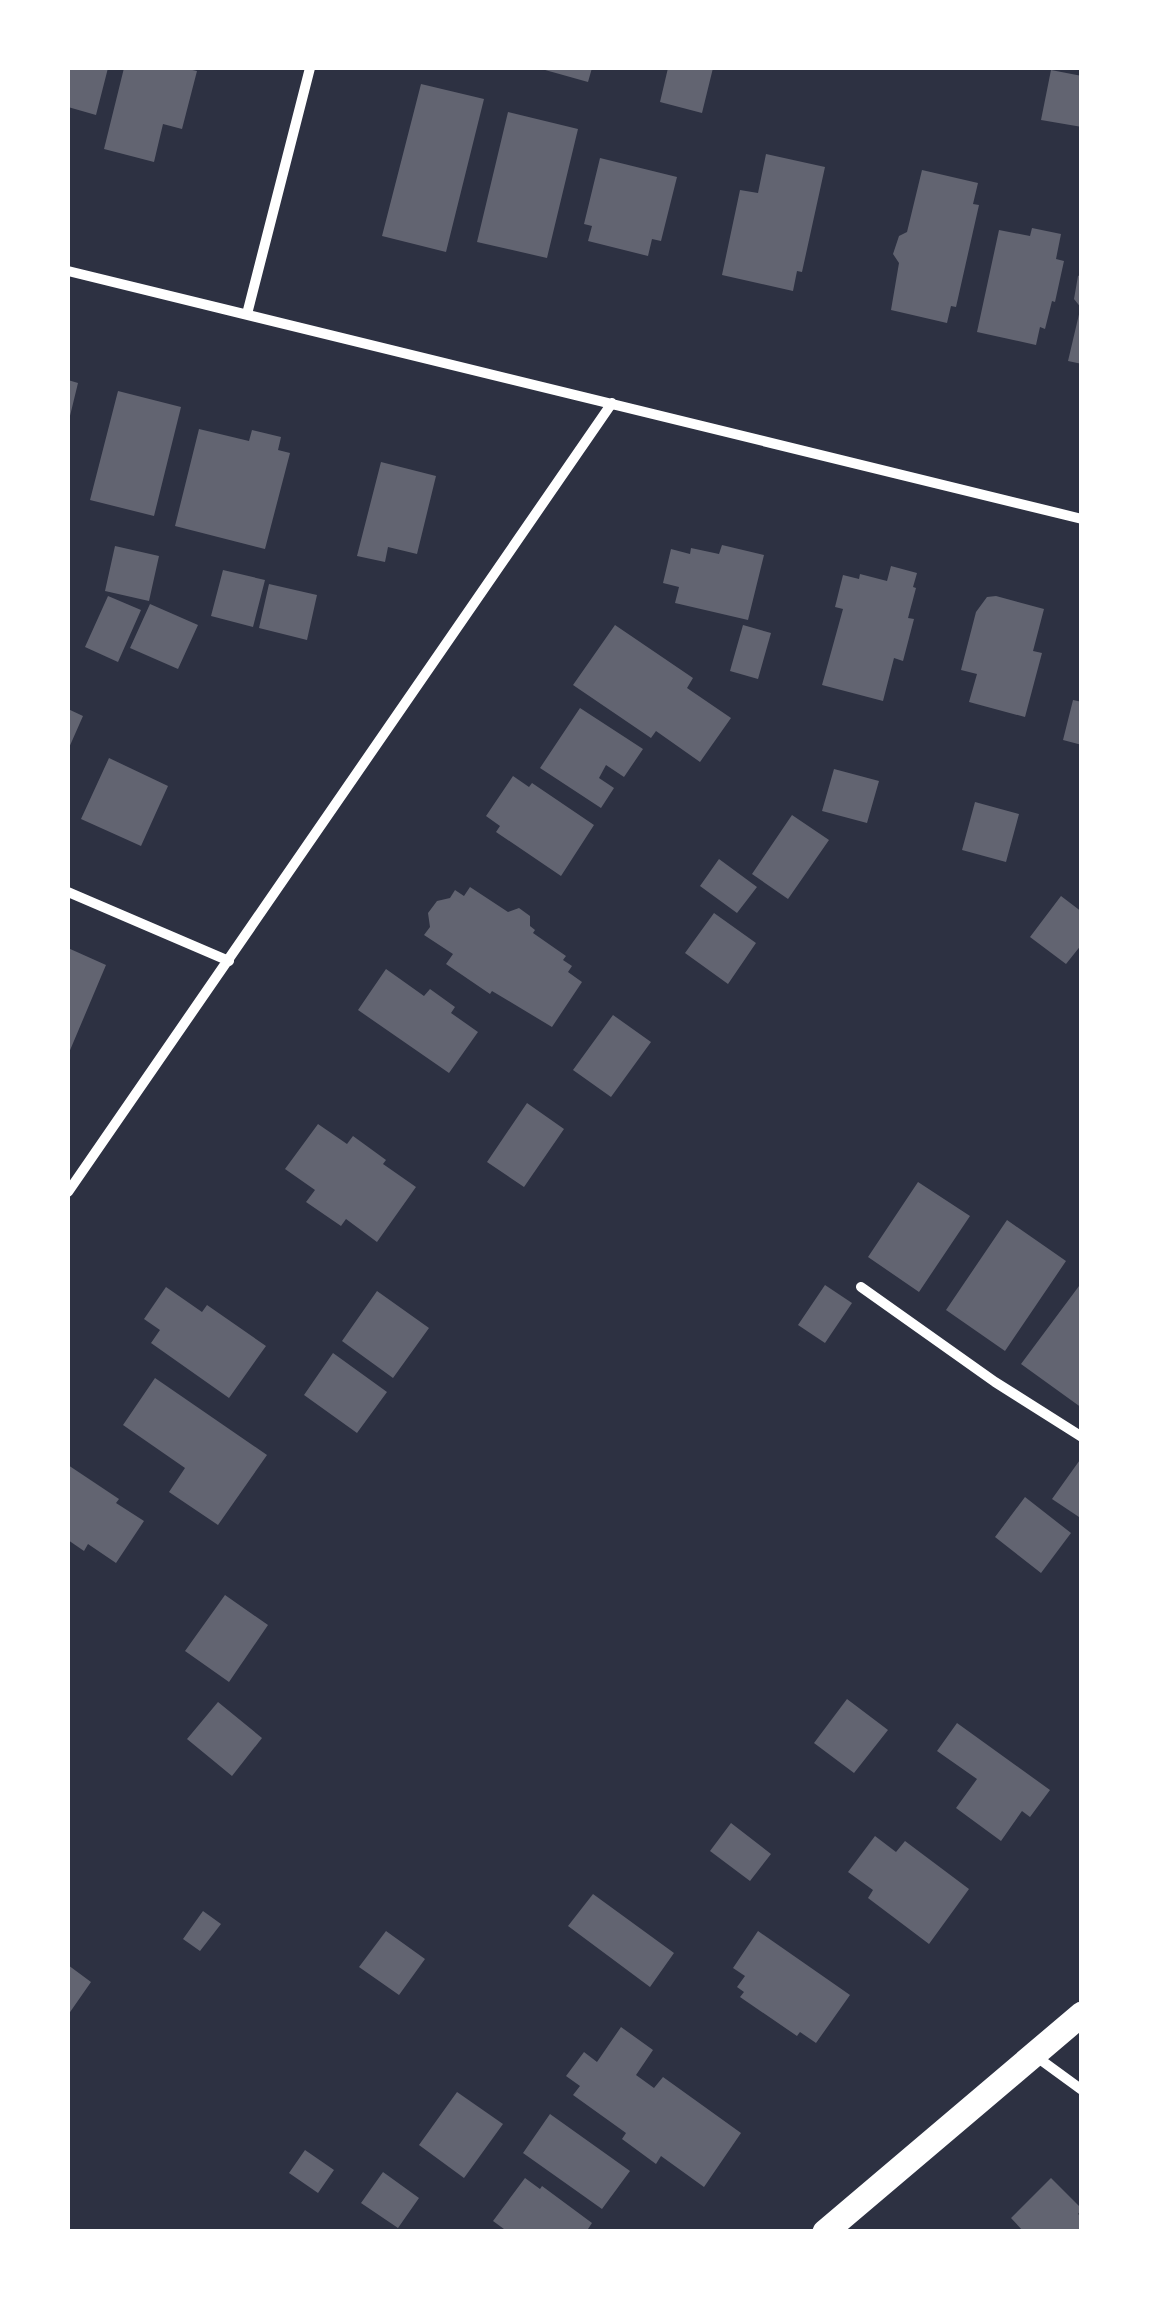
<svg xmlns="http://www.w3.org/2000/svg" width="1149" height="2299" font-family="Poppins,sans-serif">
  <style>
    .building { fill: #626471 }
    .lines { fill: none; stroke-linecap: round; stroke-linejoin: round }
    .minor { stroke: #fff; stroke-width: 10 }
    .primary { stroke: #fff; stroke-width: 25 }
  </style>
  <rect width="100%" height="100%" fill="#2d3142"/>
  <!-- building -->
  <path class="building" d="M 68,68 L 108,68 L 96,115 L 68,107 Z
    M 124,68 L 183,68 L 197,71 L 182,129 L 163,124 L 154,162 L 104,149 Z
    M 538,68 L 592,68 L 588,82 Z
    M 668,68 L 713,68 L 702,113 L 660,102 Z
    M 1051,70 L 1082,76 L 1082,127 L 1041,120 Z
    M 421,84 L 484,99 L 446,252 L 382,236 Z
    M 508,112 L 578,129 L 547,258 L 477,242 Z
    M 766,154 L 825,167 L 802,272 L 797,271 L 793,291 L 722,275 L 740,190 L 758,193 Z
    M 600,158 L 677,177 L 661,241 L 652,239 L 648,256 L 588,241 L 592,226 L 584,224 Z
    M 922,170 L 978,183 L 973,204 L 979,205 L 956,307 L 951,306 L 947,323 L 891,310 L 899,263 L 893,254 L 899,236 L 907,232 Z
    M 1032,228 L 1061,234 L 1056,259 L 1064,261 L 1055,302 L 1052,301 L 1045,329 L 1040,327 L 1036,345 L 977,332 L 999,230 L 1030,236 Z
    M 1082,274 L 1082,309 L 1074,299 L 1078,276 Z
    M 1080,310 L 1082,310 L 1082,364 L 1068,361 Z
    M 68,380 L 78,383 L 69,420 L 68,419 Z
    M 118,391 L 181,407 L 154,516 L 90,500 Z
    M 199,429 L 249,441 L 252,430 L 281,437 L 278,450 L 290,453 L 265,549 L 175,526 Z
    M 381,462 L 436,476 L 417,554 L 388,547 L 385,562 L 357,556 Z
    M 722,545 L 764,555 L 748,620 L 675,603 L 679,587 L 663,583 L 671,549 L 690,554 L 691,548 L 719,554 Z
    M 115,546 L 159,556 L 149,601 L 105,591 Z
    M 891,566 L 917,573 L 913,587 L 916,588 L 908,618 L 914,619 L 903,661 L 894,658 L 883,701 L 822,685 L 843,609 L 835,607 L 843,575 L 859,579 L 860,574 L 887,581 Z
    M 223,570 L 265,580 L 253,627 L 211,616 Z
    M 269,584 L 317,595 L 307,640 L 259,628 Z
    M 108,596 L 141,610 L 118,662 L 85,647 Z
    M 996,596 L 1044,609 L 1033,651 L 1042,653 L 1025,717 L 969,702 L 977,674 L 961,670 L 976,612 L 987,597 Z
    M 150,604 L 198,625 L 178,669 L 130,648 Z
    M 615,625 L 693,678 L 687,688 L 731,718 L 700,762 L 656,731 L 651,738 L 573,685 Z
    M 743,625 L 771,633 L 758,679 L 730,671 Z
    M 1073,700 L 1082,702 L 1082,745 L 1063,740 Z
    M 580,708 L 643,749 L 624,777 L 606,765 L 599,778 L 614,788 L 601,808 L 540,768 Z
    M 68,709 L 83,716 L 68,750 Z
    M 109,758 L 168,786 L 141,846 L 81,819 Z
    M 834,769 L 879,781 L 867,823 L 822,811 Z
    M 513,776 L 529,787 L 532,783 L 594,825 L 561,876 L 496,832 L 500,826 L 486,816 Z
    M 975,802 L 1019,814 L 1006,862 L 962,850 Z
    M 792,815 L 829,840 L 788,899 L 752,874 Z
    M 719,859 L 757,887 L 737,913 L 700,886 Z
    M 470,887 L 508,912 L 519,908 L 530,916 L 530,926 L 535,930 L 533,933 L 566,956 L 563,960 L 572,966 L 568,972 L 582,982 L 552,1027 L 492,991 L 490,994 L 446,964 L 453,954 L 424,935 L 430,927 L 428,913 L 437,901 L 450,898 L 455,890 L 464,896 Z
    M 1061,896 L 1082,912 L 1082,944 L 1066,964 L 1030,937 Z
    M 714,913 L 756,943 L 728,984 L 685,953 Z
    M 68,948 L 106,965 L 68,1055 Z
    M 386,969 L 424,996 L 430,989 L 455,1007 L 451,1013 L 478,1032 L 449,1073 L 358,1010 Z
    M 613,1015 L 651,1042 L 611,1097 L 573,1070 Z
    M 527,1103 L 564,1129 L 524,1187 L 487,1162 Z
    M 318,1124 L 347,1144 L 353,1136 L 386,1160 L 383,1164 L 416,1187 L 377,1242 L 346,1219 L 341,1226 L 306,1202 L 315,1190 L 285,1169 Z
    M 918,1182 L 970,1216 L 919,1292 L 868,1257 Z
    M 1007,1220 L 1066,1261 L 1005,1351 L 946,1310 Z
    M 1082,1282 L 1082,1408 L 1021,1364 Z
    M 825,1285 L 852,1303 L 825,1343 L 798,1325 Z
    M 166,1287 L 202,1312 L 207,1305 L 266,1346 L 229,1398 L 151,1343 L 160,1330 L 144,1319 Z
    M 377,1291 L 429,1328 L 393,1378 L 342,1341 Z
    M 333,1353 L 387,1392 L 357,1433 L 304,1395 Z
    M 155,1378 L 267,1455 L 218,1525 L 169,1492 L 185,1468 L 123,1425 Z
    M 1082,1457 L 1082,1519 L 1052,1499 Z
    M 68,1465 L 119,1499 L 116,1503 L 144,1521 L 116,1563 L 88,1544 L 84,1551 L 68,1540 Z
    M 1025,1497 L 1071,1533 L 1041,1573 L 995,1537 Z
    M 225,1595 L 268,1625 L 229,1682 L 185,1651 Z
    M 847,1699 L 888,1730 L 854,1773 L 814,1743 Z
    M 218,1702 L 262,1738 L 232,1776 L 187,1739 Z
    M 957,1723 L 1050,1790 L 1030,1817 L 1022,1811 L 1001,1841 L 956,1808 L 977,1779 L 937,1751 Z
    M 731,1823 L 771,1854 L 750,1881 L 710,1851 Z
    M 875,1836 L 896,1852 L 905,1841 L 969,1889 L 929,1944 L 868,1898 L 873,1890 L 848,1872 Z
    M 593,1894 L 674,1953 L 650,1987 L 568,1926 Z
    M 203,1911 L 221,1924 L 200,1951 L 183,1939 Z
    M 386,1931 L 425,1959 L 399,1995 L 359,1967 Z
    M 758,1931 L 850,1995 L 816,2043 L 800,2032 L 797,2036 L 740,1997 L 744,1992 L 737,1987 L 745,1976 L 733,1968 Z
    M 68,1965 L 91,1982 L 68,2015 Z
    M 621,2027 L 653,2050 L 636,2075 L 654,2088 L 663,2077 L 741,2133 L 704,2187 L 661,2156 L 656,2164 L 622,2139 L 626,2133 L 573,2095 L 580,2086 L 566,2076 L 584,2052 L 597,2062 Z
    M 457,2092 L 503,2124 L 464,2178 L 419,2145 Z
    M 550,2114 L 630,2171 L 602,2209 L 523,2153 Z
    M 305,2150 L 334,2170 L 318,2193 L 289,2173 Z
    M 383,2172 L 419,2198 L 398,2228 L 361,2203 Z
    M 525,2178 L 540,2189 L 542,2186 L 592,2223 L 586,2232 L 508,2232 L 493,2221 Z
    M 1051,2178 L 1082,2209 L 1078,2214 L 1082,2217 L 1082,2232 L 1024,2232 L 1011,2218 Z"/>
  <g class="lines">
    <!-- minor -->
    <path class="minor" d="M 68,271 L 1082,519
      M 247,314 L 310,68
      M 68,892 L 229,961
      M 68,1192 L 612,403
      M 861,1287 L 995,1382 L 1082,1437
      M 1034,2055 L 1082,2090"/>
    <!-- primary -->
    <path class="primary" d="M 825,2232 L 1082,2014"/>
  </g>
  <!-- border -->
  <rect width="1149" height="2299" fill="none" stroke="#ffffff" stroke-width="140"/>
</svg>
